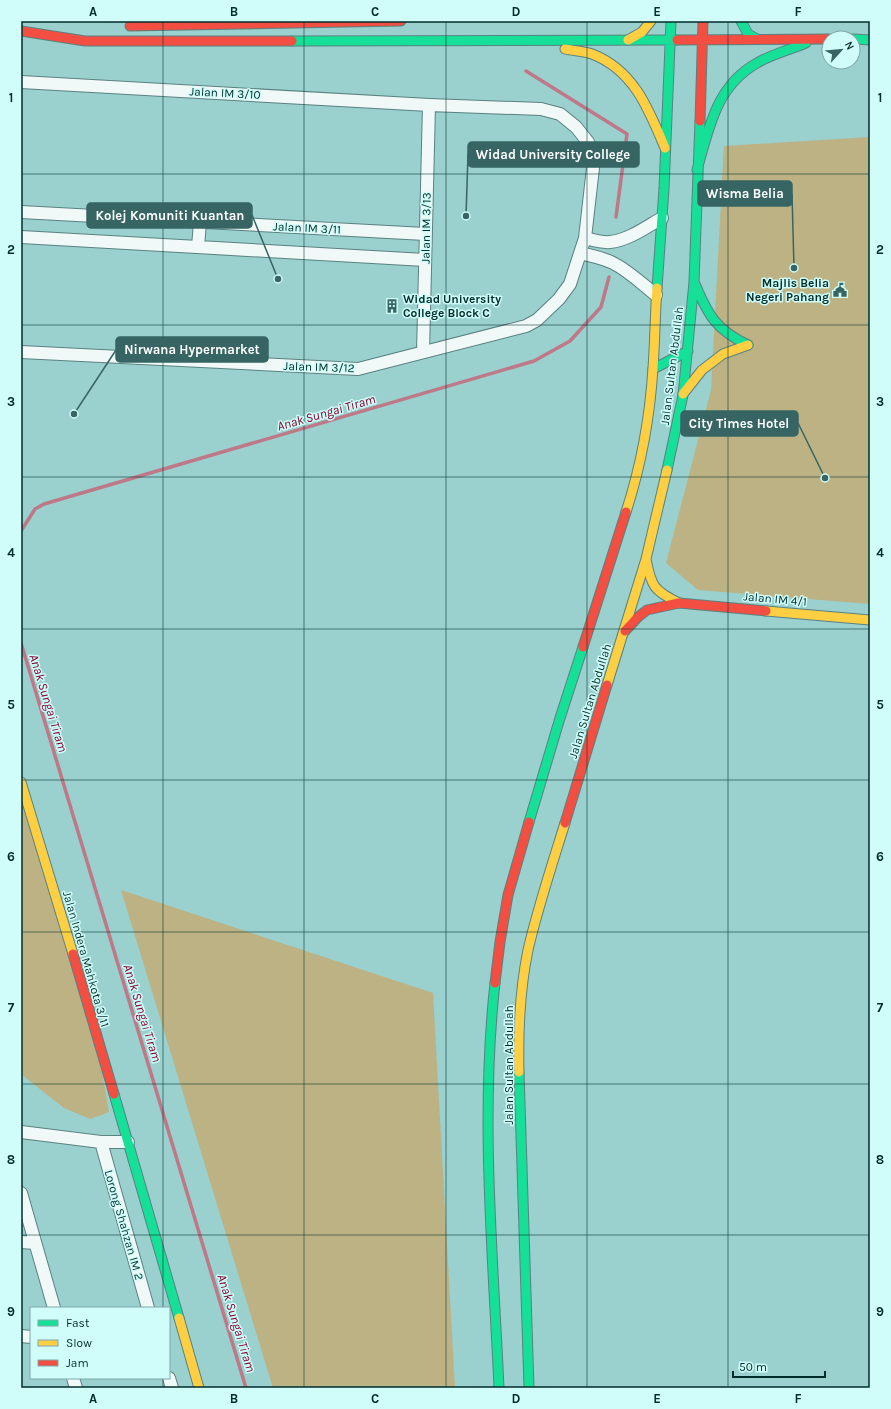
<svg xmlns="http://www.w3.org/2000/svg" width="891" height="1409" font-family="Karla,sans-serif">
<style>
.green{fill:#bcb284}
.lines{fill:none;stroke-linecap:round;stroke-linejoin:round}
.stream{stroke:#be7888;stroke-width:3.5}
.street-casing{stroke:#598281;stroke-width:14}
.fast-casing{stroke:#598281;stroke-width:11}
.slow-casing{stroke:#598281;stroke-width:11}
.jam-casing{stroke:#598281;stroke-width:11}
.street{stroke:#f0f8f8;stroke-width:12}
.fast{stroke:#16e098;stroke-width:9}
.slow{stroke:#ffcf43;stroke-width:9}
.jam{stroke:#f24e42;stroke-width:9}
.grid{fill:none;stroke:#002c2a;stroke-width:1;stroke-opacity:0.55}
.labels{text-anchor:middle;stroke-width:3;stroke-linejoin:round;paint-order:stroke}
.street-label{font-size:12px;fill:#002c2a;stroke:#d0fdfa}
.poi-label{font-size:12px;font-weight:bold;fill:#002c2a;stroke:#d0fdfa;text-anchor:end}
.water-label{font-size:13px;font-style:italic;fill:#80052f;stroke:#d0fdfa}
.leader{fill:none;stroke:#366563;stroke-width:1.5}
.callout-dot{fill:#366563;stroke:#d0fdfa;stroke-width:1.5}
.callout{fill:#366563;stroke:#366563;stroke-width:1.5}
.callout-label{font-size:13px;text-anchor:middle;font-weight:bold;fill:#fff}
.neatline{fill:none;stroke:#002c2a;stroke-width:1.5}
.grid-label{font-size:13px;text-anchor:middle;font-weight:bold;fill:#002c2a}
</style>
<rect width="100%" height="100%" fill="#9ad0cd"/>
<path class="green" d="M870,137V604L698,590L666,563L711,390L724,146Z
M21,785L96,1038L109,1112L90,1119L64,1108L21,1074Z
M121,890L433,993L455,1388H273Z"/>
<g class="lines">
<path class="stream" d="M526,71L627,134L616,217
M21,531L35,509L44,504L534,361L570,341L601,307L609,277
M21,643L246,1388"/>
<defs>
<path id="street" d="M21,82L429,105L541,109L560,114L576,127L588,142L594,159L585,238L570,284L559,299L537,320L526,326L358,369L21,352
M21,212L425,234
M21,237L425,260
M585,238C593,240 602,243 610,242C629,240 646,227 662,218
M198,247L200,222
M580,253C592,256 603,258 613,263C629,271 642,284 656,295
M423,352L429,105
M21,1132L101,1142H128
M101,1142L148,1308
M21,1193L54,1308
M21,1242L35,1243
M21,1336L31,1337
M73,1378L76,1388
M169,1378L172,1388"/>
<path id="fast" d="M741,21L748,34L757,39
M853,39L870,40
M292,41L677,40
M697,170C709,128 716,86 757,63C772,54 790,50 806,43
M695,284C708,315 716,330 748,345
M657,288L664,189L671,21
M653,369L688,351
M667,470L683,395L694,282L700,121
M529,822L560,718L583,647
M495,983C480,1118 493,1253 499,1388
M519,1072L529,1388
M114,1094L179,1318"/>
<path id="slow" d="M628,40L642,32L651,21
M565,49C574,51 584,51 592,54C634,70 649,110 665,148
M683,394L702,370L723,354L748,345
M626,512C641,466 650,416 653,368C655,341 655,315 657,288
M646,559C651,586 654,591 679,603
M766,611L870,620
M607,685L646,559L667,470
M21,782L73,954
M519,1072C518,1031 520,989 528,950C538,907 552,865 565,823
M179,1318L199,1388"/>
<path id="jam" d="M130,26L401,21
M21,31L85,41H292
M677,40L829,39
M700,121L703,21
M625,631L638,617L647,610L679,603L766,611
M583,647L626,512
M565,823L607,685
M73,954L114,1094
M495,983L500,942L508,895L529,822"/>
</defs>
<use href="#street" class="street-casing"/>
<use href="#fast" class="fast-casing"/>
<use href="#slow" class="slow-casing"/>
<use href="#jam" class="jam-casing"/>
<use href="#street" class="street"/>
<use href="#fast" class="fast"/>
<use href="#slow" class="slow"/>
<use href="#jam" class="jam"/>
</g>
<path class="grid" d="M163,21V1308M304,21V1388M446,21V1388M587,21V1388M728,21V1388M21,174H870M21,325H870M21,477H870M21,629H870M21,780H870M21,932H870M21,1084H870M21,1235H870M163,1378V1388"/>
<defs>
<symbol id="civic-bare" viewBox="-9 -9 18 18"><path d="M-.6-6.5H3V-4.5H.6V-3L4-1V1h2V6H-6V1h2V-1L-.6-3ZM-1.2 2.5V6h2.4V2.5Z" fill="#366563" stroke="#d0fdfa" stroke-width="2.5" paint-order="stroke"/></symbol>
<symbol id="building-bare" viewBox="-9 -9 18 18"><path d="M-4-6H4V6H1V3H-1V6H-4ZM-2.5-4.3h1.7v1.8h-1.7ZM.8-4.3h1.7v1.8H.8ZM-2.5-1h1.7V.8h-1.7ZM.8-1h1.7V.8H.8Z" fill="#366563" stroke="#d0fdfa" stroke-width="2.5" paint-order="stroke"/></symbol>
</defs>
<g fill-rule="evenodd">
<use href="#civic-bare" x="830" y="280" width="20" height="20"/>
<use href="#building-bare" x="382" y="296" width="20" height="20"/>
</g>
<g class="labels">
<g class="street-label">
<text transform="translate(225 93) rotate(3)" y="4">Jalan IM 3/10</text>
<text transform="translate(307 228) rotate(3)" y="4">Jalan IM 3/11</text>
<text transform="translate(426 228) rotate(-89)" y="4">Jalan IM 3/13</text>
<text transform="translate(672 366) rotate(-83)" y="4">Jalan Sultan Abdullah</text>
<text transform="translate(319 367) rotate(2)" y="4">Jalan IM 3/12</text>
<text transform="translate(775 599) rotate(5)" y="4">Jalan IM 4/1</text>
<text transform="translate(590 701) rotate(-73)" y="4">Jalan Sultan Abdullah</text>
<text transform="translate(86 959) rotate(74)" y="4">Jalan Indera Mahkota 3/11</text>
<text transform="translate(509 1065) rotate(-90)" y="4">Jalan Sultan Abdullah</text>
<text transform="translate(124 1225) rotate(74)" y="4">Lorong Shahzan IM 2</text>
</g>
<g class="poi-label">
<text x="829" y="287">Majlis Belia<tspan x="829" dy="14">Negeri Pahang</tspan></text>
<text x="403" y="303" text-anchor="start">Widad University<tspan x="403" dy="14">College Block C</tspan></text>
</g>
<g class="water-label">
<text transform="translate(326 412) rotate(-16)" y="5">Anak Sungai Tiram</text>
<text transform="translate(49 703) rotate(73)" y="5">Anak Sungai Tiram</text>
<text transform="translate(143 1013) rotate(73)" y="5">Anak Sungai Tiram</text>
<text transform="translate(237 1323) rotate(73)" y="5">Anak Sungai Tiram</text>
</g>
</g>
<path class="leader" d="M466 216L468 154M794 268L792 194M278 279L252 215M74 414L116 350M825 478L798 423"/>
<g class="callout-dot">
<circle cx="466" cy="216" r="4"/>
<circle cx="794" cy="268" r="4"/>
<circle cx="278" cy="279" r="4"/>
<circle cx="74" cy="414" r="4"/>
<circle cx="825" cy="478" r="4"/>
</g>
<g class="callout">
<rect x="468" y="142" width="171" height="25" rx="4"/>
<rect x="698" y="181" width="94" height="25" rx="4"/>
<rect x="87" y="203" width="165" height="25" rx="4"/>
<rect x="116" y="337" width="152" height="25" rx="4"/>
<rect x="681" y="411" width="117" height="25" rx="4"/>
</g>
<g class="callout-label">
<text x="553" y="159">Widad University College</text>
<text x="745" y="198">Wisma Belia</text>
<text x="170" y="220">Kolej Komuniti Kuantan</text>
<text x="192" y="354">Nirwana Hypermarket</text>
<text x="739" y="428">City Times Hotel</text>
</g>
<rect width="891" height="1409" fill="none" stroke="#d0fdfa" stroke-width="44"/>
<rect x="30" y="1307" width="140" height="72" fill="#d0fdfa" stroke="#7da9a7"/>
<rect x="38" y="1320" width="20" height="6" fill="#16e098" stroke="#7da9a7"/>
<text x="66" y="1327" font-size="12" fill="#002c2a">Fast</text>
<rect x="38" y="1340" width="20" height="6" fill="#ffcf43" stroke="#7da9a7"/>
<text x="66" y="1347" font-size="12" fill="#002c2a">Slow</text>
<rect x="38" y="1360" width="20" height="6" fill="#f24e42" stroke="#7da9a7"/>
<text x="66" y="1367" font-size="12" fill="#002c2a">Jam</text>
<g transform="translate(841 50) rotate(63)"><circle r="19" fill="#d0fdfa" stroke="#7da9a7"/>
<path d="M0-3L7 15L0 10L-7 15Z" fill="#366563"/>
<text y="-6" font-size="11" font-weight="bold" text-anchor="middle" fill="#002c2a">N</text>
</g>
<path d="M733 1371v6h92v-6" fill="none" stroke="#002c2a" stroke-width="2"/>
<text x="739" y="1371" font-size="12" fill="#002c2a" stroke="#d0fdfa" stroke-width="3" paint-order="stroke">50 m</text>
<rect x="22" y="22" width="847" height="1365" class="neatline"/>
<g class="grid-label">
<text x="93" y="16">A</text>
<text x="234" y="16">B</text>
<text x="375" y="16">C</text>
<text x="516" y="16">D</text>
<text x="657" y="16">E</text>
<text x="798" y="16">F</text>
<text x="11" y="102">1</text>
<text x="880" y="102">1</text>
<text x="11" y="254">2</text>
<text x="880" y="254">2</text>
<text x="11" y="406">3</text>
<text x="880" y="406">3</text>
<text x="11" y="557">4</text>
<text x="880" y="557">4</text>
<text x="11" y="709">5</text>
<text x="880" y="709">5</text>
<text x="11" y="861">6</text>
<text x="880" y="861">6</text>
<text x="11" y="1012">7</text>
<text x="880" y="1012">7</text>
<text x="11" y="1164">8</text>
<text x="880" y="1164">8</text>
<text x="11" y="1316">9</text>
<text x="880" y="1316">9</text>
<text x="93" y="1403">A</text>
<text x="234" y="1403">B</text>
<text x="375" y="1403">C</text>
<text x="516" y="1403">D</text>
<text x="657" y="1403">E</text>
<text x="798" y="1403">F</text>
</g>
</svg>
